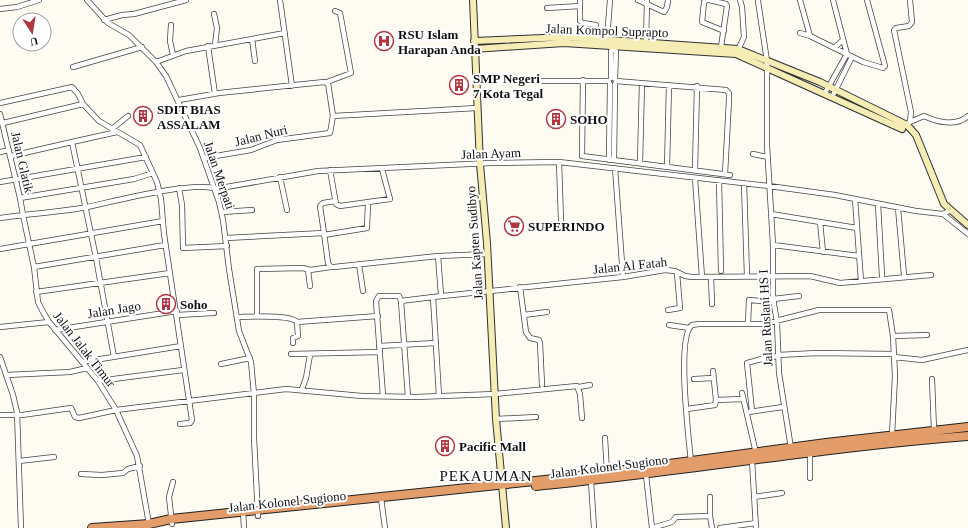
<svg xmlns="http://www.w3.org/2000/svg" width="968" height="528" font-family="Georgia,serif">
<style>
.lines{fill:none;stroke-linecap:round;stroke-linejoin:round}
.street-casing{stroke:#424242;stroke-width:6}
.secondary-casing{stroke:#313131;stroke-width:8}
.highway-casing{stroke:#202020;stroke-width:10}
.street{stroke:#fff;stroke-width:4.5}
.secondary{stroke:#f6ecb5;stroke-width:6}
.highway{stroke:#e39d6b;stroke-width:8}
.labels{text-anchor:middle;stroke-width:4;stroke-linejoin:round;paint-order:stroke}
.street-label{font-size:13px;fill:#0f0f0f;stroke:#fff}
.poi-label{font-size:13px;font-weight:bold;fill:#0f0f0f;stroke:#fff;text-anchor:start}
.quarter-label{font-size:15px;letter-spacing:1px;fill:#0f0f0f;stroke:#fff}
</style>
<rect width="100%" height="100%" fill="#fdfbf2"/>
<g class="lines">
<defs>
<path id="street" d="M87,0L108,23L129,35L156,62L166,76L200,148L219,202L223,220L229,269L239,331L251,362L254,394V438L258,516
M280,0L292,86
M580,0V21L583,23L596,25V39
M638,0L664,12L667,7L668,0
M707,0L704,2L702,22L724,31
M709,0L726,4L727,6L721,47
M800,0L810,36L863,62L883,68L885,66L867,0
M758,1L767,61V145L773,245V299L777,322L779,373L791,448
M547,8L580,6
M0,9L17,7L39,0
M214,14L217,28L215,45
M104,20L122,15L134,14L186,0
M171,25L170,41L173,55
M800,33L810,36
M252,39L255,61
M607,39L610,0
M613,43V49L616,51L615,79
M646,44L647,0
M208,46L215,94
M834,48L843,40
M737,52L744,37L742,7L740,0
M156,62L186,51L285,33
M73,67L142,47
M611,78V51L613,49
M583,80L582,156L730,175
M533,81H609
M616,81L726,90L729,93V100L725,174
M327,82L351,73L340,13L335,11
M825,93L847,54L833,0
M832,97L852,57
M179,100L219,93L324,82L328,83L333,116L330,133L277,140L251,150L204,158
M0,103L72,87L78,94L83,104L99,121L140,145L157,182L161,199L164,234L192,420L190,423L180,424
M0,114L20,198L23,215L0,218
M333,116L477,108
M910,122L924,116C937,122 956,127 968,116
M3,123L83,104
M905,126L910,122L911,112L894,30L896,28L909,26L912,22L910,0
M112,129L128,116
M72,142L117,132
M0,152L9,150
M753,154L768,157
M11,156L72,142L96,258L114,357
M609,160L610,84
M614,160L615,84
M559,162L561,220
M640,163L642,83
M667,167L669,85
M615,168L623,277
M330,170L336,204L340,206L390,199L382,169
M695,170L697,86
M280,177L287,210
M695,178L702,277
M719,180L721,271
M0,182L146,157
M744,183L747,276
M179,188L182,205L183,248L227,246
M20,198L134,179L153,173
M855,199L861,281
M878,204L882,276
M898,208L904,275
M222,212L252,210
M771,214L857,228
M943,214L968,234
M820,222L823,252
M324,233L320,206L323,203L335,201
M324,235L367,228L368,203
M226,238L324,233L328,263L331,267H334L438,256L488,254
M773,245L859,256
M0,249L163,221
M438,256L441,295
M359,264L363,291
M34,267L165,245
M308,270L310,286
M711,277L712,304
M520,287L526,332L530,338L539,340L540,343L542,385
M36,292L170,273
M433,297L623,277L665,270L675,271L685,276L692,277L810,276L840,283L931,275
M773,299L799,296
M401,301L408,397
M668,310L680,308L677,273
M177,315L214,313
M524,315L547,312
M257,316V269L303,268L310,270L331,267
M237,317C248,317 290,314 297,322L378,316
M748,324L749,300L774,302
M669,325L689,328
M0,327L49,322
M55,330L177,311
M893,336L927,335
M293,343V338L298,336L297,322
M379,346L436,343
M291,354L380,352
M778,355L817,353L894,354
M0,357L13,395L17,412L21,528
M894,357L922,360L968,350
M82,362L181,346
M221,364L250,358
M713,371L716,400L743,399
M6,375L70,372L87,368
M694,379L713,378
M932,379L934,430
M98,381L183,370
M579,387L590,385
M302,389L306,378L310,355
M742,393L756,453
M383,396L376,301L379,296H399L401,301L433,297L439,396
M687,409L715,405L716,400
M752,411L747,363C760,360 764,357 778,356
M749,412L783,407
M0,415H22L71,408L75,417L79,418L116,410L137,456L149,524
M582,418L580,394L577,386L495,394L416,397L362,396L286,389L116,410L98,381L49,322L42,310L38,302L34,267L23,215C44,213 66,211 87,207C111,202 197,180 215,189L318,171L491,163L559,162L769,186L835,195L916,211L943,214L949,211
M496,419L536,417
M605,438L607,472
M810,454V478
M752,460L756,528
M19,461L54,457
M691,462C689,440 676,337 692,325L699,324H764L819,310H889L893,336L895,376L892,435
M81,474L102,475L123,473L128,469L140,466
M646,475L652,528
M591,481L594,528
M710,497V516
M754,497L782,493
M381,498L385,528
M243,512L244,528
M172,524L169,497L173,482
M652,528L672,522L676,517L710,516L712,528
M720,528L756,523"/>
<path id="secondary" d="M473,0L480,164L487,243L496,419L506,528
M474,41L567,37L738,49L820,82L907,125L916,135L944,204L968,225
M474,49L564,43L736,54L902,129"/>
<path id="highway" d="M536,486C680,472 823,447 968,436
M92,528L149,524L171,519L564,478L826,443L968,427"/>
</defs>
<use href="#street" class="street-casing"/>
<use href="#secondary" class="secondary-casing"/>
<use href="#highway" class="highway-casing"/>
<use href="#street" class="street"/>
<use href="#secondary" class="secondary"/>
<use href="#highway" class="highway"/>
</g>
<defs>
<symbol id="hospital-ring" viewBox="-11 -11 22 22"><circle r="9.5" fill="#fff" stroke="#af3741" stroke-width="1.5"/><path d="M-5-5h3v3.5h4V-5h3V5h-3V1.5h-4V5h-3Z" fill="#af3741"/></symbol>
<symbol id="building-ring" viewBox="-11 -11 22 22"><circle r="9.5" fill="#fff" stroke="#af3741" stroke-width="1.5"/><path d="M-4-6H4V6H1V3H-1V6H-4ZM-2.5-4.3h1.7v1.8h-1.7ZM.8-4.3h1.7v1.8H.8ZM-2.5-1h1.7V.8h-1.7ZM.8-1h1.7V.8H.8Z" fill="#af3741"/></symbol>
<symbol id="supermarket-ring" viewBox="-11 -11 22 22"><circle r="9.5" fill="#fff" stroke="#af3741" stroke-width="1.5"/><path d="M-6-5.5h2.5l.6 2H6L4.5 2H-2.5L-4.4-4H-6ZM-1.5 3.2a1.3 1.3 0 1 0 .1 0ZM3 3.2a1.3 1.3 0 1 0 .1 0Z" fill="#af3741"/></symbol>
</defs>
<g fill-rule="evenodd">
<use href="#hospital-ring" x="373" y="30" width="22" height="22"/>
<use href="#building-ring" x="448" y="74" width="22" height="22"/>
<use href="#building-ring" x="132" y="105" width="22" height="22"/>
<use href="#building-ring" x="545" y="108" width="22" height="22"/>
<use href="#supermarket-ring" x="503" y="215" width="22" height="22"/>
<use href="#building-ring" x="155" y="293" width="22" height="22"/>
<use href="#building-ring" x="434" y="435" width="22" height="22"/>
</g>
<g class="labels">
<g class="street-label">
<text transform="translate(607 30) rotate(2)" y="5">Jalan Kompol Suprapto</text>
<text transform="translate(261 135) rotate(-14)" y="5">Jalan Nuri</text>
<text transform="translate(491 153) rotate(-2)" y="5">Jalan Ayam</text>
<text transform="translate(23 162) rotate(77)" y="5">Jalan Glatik</text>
<text transform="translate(220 175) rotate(71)" y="5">Jalan Merpati</text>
<text transform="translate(474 243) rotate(-94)" y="5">Jalan Kapten Sudibyo</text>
<text transform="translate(630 265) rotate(-6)" y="5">Jalan Al Fatah</text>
<text transform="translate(114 309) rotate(-9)" y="5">Jalan Jago</text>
<text transform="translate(765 318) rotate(-93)" y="5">Jalan Ruslani HS I</text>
<text transform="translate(85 349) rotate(52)" y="5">Jalan Jalak Timur</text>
<text transform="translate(609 466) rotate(-7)" y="5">Jalan Kolonel Sugiono</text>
<text transform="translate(287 501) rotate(-6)" y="5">Jalan Kolonel Sugiono</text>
</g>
<g class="poi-label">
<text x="398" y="39">RSU Islam<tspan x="398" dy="15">Harapan Anda</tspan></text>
<text x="473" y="83">SMP Negeri<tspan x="473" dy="15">7 Kota Tegal</tspan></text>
<text x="157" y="114">SDIT BIAS<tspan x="157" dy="15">ASSALAM</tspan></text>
<text x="570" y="124">SOHO</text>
<text x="528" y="231">SUPERINDO</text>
<text x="180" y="309">Soho</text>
<text x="459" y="451">Pacific Mall</text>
</g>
<g class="quarter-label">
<text x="486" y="481">PEKAUMAN</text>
</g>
</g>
<g transform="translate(32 32) rotate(168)"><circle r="19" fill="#ffffff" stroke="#9f9f9f"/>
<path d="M0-3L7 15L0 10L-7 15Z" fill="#af3741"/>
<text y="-6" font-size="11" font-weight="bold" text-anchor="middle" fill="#0f0f0f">U</text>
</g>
</svg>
